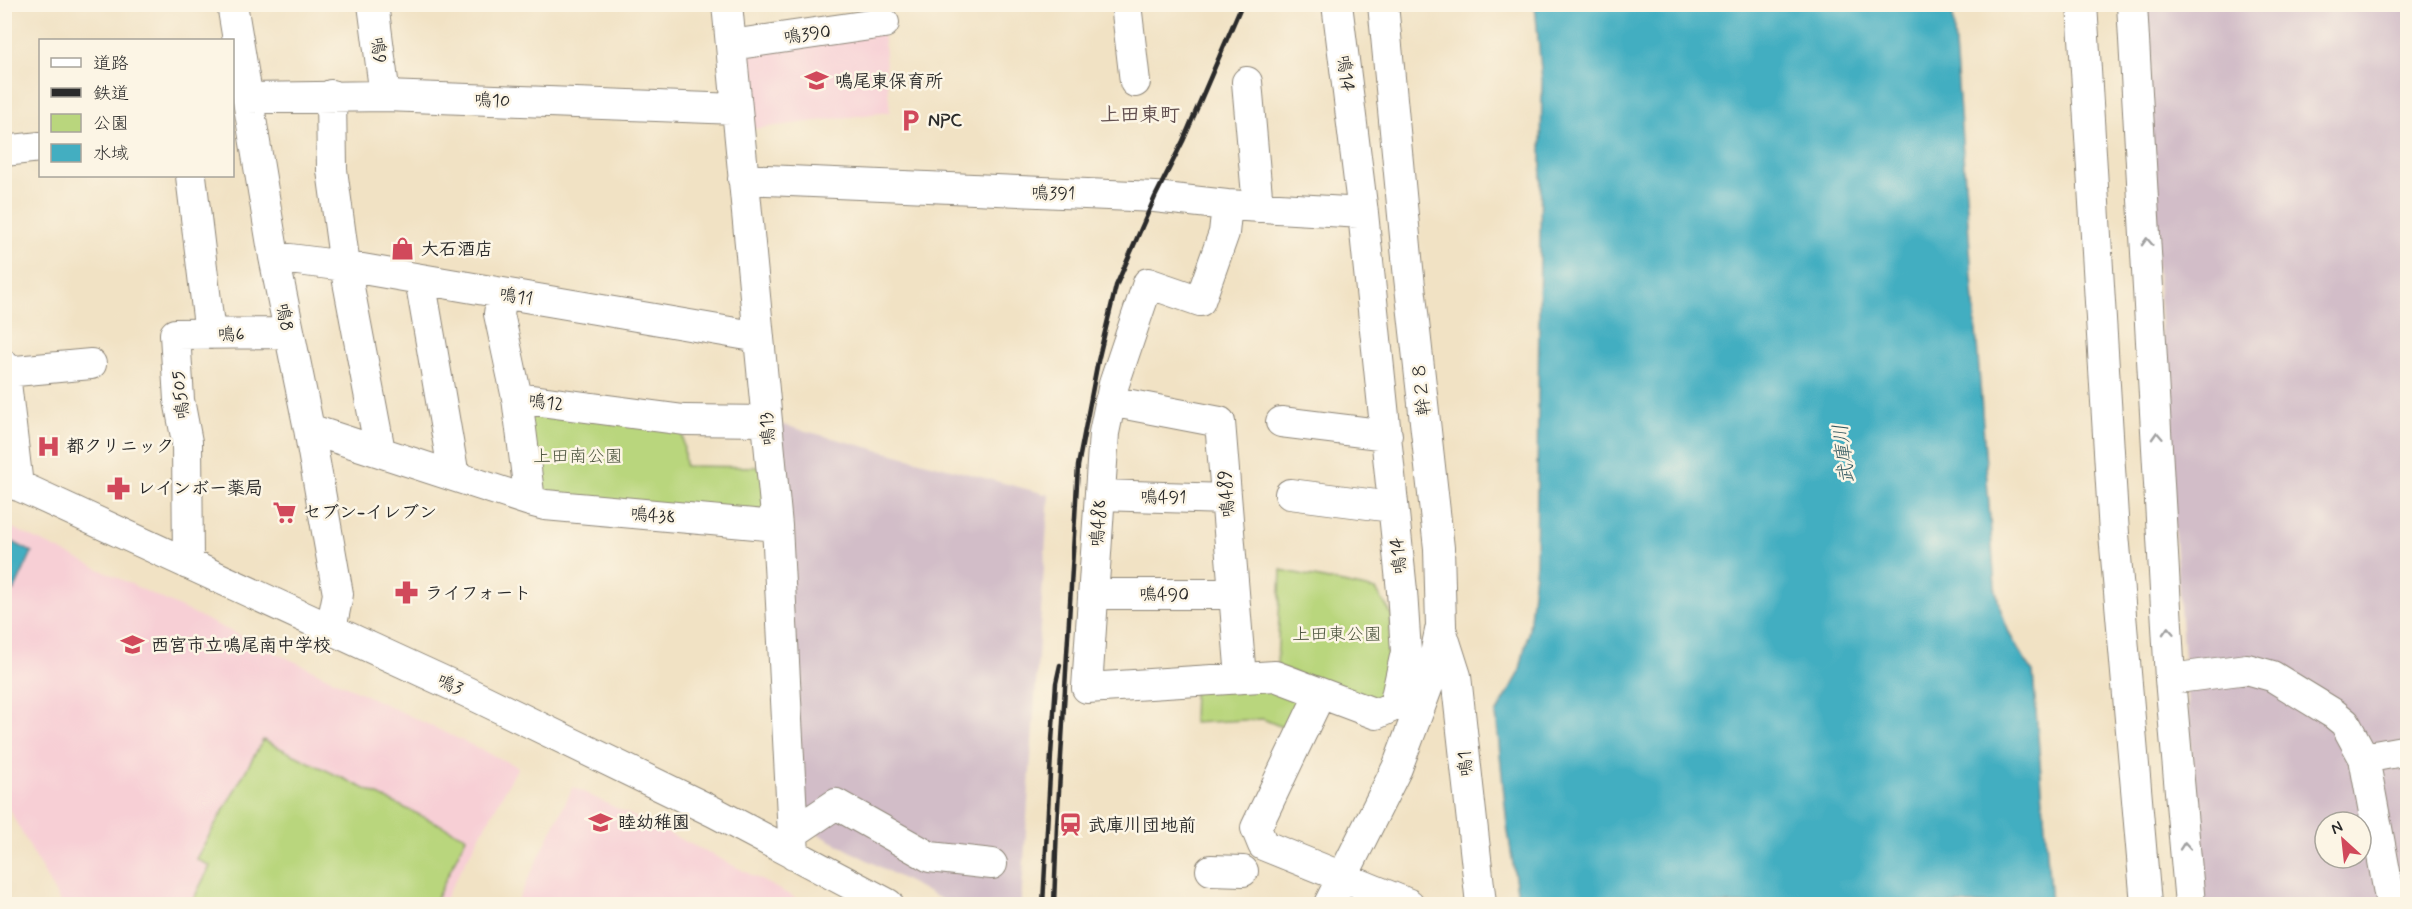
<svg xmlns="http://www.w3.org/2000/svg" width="2412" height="909" font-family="Mynerve,'Klee One',sans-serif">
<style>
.built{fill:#f7cfd5}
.industrial{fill:#d2bdc8;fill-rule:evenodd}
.green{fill:#b9d67d;stroke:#728054;stroke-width:1.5}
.water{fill:#43aec1;stroke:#376c76;stroke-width:1.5}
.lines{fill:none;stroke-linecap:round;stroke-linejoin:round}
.minor-casing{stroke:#8e8678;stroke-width:32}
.minor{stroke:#fff;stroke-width:30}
.rail{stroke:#2b2b2b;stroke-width:4.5}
.oneway{stroke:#a0a0a0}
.labels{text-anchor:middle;stroke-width:5;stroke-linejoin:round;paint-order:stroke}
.street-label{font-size:18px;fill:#2b2b2b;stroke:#fcf5e5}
.poi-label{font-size:18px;font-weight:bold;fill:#2b2b2b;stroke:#fcf5e5;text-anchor:start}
.park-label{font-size:18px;fill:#4e5640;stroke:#fcf5e5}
.neighbourhood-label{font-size:20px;font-weight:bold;fill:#635050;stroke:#fcf5e5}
.water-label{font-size:20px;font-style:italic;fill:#335960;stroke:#fcf5e5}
</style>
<rect width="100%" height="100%" fill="#fcf5e5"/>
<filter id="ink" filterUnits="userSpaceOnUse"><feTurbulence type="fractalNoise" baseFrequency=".0167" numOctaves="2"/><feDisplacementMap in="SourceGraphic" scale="12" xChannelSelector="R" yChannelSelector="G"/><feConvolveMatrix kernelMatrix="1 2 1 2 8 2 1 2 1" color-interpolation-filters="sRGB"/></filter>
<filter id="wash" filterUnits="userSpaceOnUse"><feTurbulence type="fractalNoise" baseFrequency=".008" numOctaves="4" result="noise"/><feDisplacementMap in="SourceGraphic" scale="24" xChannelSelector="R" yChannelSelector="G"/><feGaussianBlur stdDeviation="1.35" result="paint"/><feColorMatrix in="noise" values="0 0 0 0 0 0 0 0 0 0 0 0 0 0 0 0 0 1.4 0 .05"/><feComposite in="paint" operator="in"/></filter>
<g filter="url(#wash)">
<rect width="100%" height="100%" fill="#f1e2c4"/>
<path class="built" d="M883,31L890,112L752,129L743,50Z
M4,524L518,767L442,904H61L5,802Z
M573,787L715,856L807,904H516Z"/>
<path class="industrial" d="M2140,5H2407V904H2203L2175,542ZM2325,822H2361V858H2325Z
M779,424L1049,495L1021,904H950L803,826Z"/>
<path class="green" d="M523,402L682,426L685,466L764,467L770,519L534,497Z
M1281,570L1376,590L1392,615L1384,694L1369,701L1277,666Z
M1275,682L1310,697L1294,732L1263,719L1193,723L1194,689Z
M263,740L466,837L434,904H191L210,866L196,859Z"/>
<path class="water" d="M1535,5H1952L1995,587C2003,624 2011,641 2033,672L2051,904H1519L1507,825L1496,714L1519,674L1529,629L1536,563L1542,81Z
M5,538L32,552L14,591L5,587Z"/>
</g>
<g filter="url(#ink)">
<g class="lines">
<defs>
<path id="minor" d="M232,4L274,257L309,429L338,594L331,629
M373,4L385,96
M727,4L777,526L794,855
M1126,4L1135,82
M2082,4L2114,534L2146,904
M2132,4L2170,679L2190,904
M731,45L884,23
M1247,82L1258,207
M331,95L332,170L345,266L380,451
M248,98L385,96L737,109
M4,151L40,147
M191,176L210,334
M743,179L1155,197L1227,205L1363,213
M1227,205L1224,233L1200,301L1148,283L1114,384L1104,433L1087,688L1275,676L1376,714L1394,706L1406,652L1402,591L1363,213L1337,4
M274,257L345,266L759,337
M420,279L454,476
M502,293L499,314L517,398
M4,365L18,486
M5,372L91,364
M1110,401L1220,422L1241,678
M1281,422L1387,435
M309,429L530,501L517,398L684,420L767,421
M4,479L467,692L714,812L888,904
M1290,494L1392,507
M1100,495L1226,499
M530,501L545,505L777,526
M188,564L187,442L179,400L175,334L288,333
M1093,594H1234
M1441,629L1456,676L1481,904
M2170,679L2247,669L2272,676L2334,714L2345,723L2364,758L2391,904
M1320,694L1256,828L1263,845L1409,904
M2364,758L2408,750
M793,833L836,804L930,857L992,864
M1211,870L1243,871
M1329,904L1397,768L1429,683L1441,626L1439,548L1408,268L1383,4"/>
</defs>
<use href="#minor" class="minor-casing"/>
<use href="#minor" class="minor"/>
<path class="rail" d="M1043,904L1051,755L1056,683L1060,665
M1054,904L1057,825L1078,466L1098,361L1116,286L1155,197L1183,141L1242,4"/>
</g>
<defs><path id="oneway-chevron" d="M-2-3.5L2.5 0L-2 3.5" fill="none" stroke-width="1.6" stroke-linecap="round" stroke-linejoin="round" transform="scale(1.5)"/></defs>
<g class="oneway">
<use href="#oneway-chevron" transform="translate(2147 242) rotate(-93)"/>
<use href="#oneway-chevron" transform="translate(2157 436) rotate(-93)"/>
<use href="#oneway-chevron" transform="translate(2168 631) rotate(-93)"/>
<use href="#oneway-chevron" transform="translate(2185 846) rotate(-95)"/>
</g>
</g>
<defs>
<symbol id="school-bare" viewBox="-9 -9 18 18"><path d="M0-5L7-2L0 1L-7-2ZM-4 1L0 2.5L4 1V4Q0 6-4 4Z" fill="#d1495b" stroke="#fcf5e5" stroke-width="2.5" paint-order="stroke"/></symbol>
<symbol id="parking-bare" viewBox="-9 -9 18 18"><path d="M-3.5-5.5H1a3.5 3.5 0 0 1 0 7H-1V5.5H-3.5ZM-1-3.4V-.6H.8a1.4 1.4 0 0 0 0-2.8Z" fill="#d1495b" stroke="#fcf5e5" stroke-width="2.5" paint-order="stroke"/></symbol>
<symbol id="shop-bare" viewBox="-9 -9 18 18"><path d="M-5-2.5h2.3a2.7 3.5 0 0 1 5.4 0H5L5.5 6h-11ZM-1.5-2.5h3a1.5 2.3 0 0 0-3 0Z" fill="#d1495b" stroke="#fcf5e5" stroke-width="2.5" paint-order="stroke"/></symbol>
<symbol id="hospital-bare" viewBox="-9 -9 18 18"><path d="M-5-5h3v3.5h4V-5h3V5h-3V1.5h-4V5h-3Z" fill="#d1495b" stroke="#fcf5e5" stroke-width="2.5" paint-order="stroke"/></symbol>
<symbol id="pharmacy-bare" viewBox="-9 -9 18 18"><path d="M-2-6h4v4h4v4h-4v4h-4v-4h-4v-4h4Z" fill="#d1495b" stroke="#fcf5e5" stroke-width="2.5" paint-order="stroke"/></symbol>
<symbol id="supermarket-bare" viewBox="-9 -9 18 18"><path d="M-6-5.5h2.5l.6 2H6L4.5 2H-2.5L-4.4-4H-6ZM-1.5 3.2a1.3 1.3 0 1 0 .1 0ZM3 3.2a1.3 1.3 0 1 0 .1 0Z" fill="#d1495b" stroke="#fcf5e5" stroke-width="2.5" paint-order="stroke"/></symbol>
<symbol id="station-bare" viewBox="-9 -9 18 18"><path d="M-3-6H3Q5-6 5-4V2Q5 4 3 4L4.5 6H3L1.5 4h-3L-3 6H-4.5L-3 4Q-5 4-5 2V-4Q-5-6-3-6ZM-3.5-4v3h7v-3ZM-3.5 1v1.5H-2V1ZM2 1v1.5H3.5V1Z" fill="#d1495b" stroke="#fcf5e5" stroke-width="2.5" paint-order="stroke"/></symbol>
</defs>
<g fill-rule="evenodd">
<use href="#school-bare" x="800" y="64" width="33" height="33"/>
<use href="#parking-bare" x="894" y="104" width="33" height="33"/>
<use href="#shop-bare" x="386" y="232" width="33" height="33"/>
<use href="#hospital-bare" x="32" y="430" width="33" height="33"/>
<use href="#pharmacy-bare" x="102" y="472" width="33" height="33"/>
<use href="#supermarket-bare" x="268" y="496" width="33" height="33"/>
<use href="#pharmacy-bare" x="390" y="576" width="33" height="33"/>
<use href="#school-bare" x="116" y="628" width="33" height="33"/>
<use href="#school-bare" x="584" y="806" width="33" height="33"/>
<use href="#station-bare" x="1054" y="808" width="33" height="33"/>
</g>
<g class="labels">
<g class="street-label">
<text transform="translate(807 34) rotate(-8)" y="6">鳴390</text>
<text transform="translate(379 50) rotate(83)" y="6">鳴9</text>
<text transform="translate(1346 73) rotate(83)" y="6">鳴14</text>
<text transform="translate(492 100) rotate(2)" y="6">鳴10</text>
<text transform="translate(1053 193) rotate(2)" y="6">鳴391</text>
<text transform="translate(516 296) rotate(10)" y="6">鳴11</text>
<text transform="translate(285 317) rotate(79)" y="6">鳴8</text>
<text transform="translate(231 334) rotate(-1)" y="6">鳴6</text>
<text transform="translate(1421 389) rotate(-96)" y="6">幹２８</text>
<text transform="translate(180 395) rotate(-97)" y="6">鳴505</text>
<text transform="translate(546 402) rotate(7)" y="6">鳴12</text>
<text transform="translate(767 429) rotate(-96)" y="6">鳴13</text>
<text transform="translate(1226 494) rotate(-95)" y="6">鳴489</text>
<text transform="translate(1163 497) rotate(2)" y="6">鳴491</text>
<text transform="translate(653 515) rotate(5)" y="6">鳴438</text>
<text transform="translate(1098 523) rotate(-86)" y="6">鳴488</text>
<text transform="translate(1398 556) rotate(-96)" y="6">鳴14</text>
<text x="1164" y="600">鳴490</text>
<text transform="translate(450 684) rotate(25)" y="6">鳴3</text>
<text transform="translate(1465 764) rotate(-96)" y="6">鳴1</text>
</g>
<g class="poi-label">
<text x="835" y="87">鳴尾東保育所</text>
<text x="928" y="126">NPC</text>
<text x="421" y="255">大石酒店</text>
<text x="66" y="452">都クリニック</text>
<text x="137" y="494">レインボー薬局</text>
<text x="303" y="518">セブン-イレブン</text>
<text x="425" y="599">ライフォート</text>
<text x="151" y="651">西宮市立鳴尾南中学校</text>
<text x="618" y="828">睦幼稚園</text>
<text x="1088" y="831">武庫川団地前</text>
</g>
<g class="park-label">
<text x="578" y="462">上田南公園</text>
<text x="1337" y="640">上田東公園</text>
</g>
<g class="neighbourhood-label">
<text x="1140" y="121">上田東町</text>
</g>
<g class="water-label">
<text transform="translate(1843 454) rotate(-97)" y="7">武庫川</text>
</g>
</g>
<rect width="2412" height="909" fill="none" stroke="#fcf5e5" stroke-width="24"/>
<rect x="39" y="39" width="195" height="138" fill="#fcf5e5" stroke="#a8a49b" stroke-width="1.5"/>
<rect x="51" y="58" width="30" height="9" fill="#ffffff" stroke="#a8a49b" stroke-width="1.5"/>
<text x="93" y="69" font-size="18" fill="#2b2b2b">道路</text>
<rect x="51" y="88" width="30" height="9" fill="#2b2b2b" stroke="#a8a49b" stroke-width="1.5"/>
<text x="93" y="99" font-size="18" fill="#2b2b2b">鉄道</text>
<rect x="51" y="114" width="30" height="18" fill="#b9d67d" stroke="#a8a49b" stroke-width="1.5"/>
<text x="93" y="129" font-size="18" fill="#2b2b2b">公園</text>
<rect x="51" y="144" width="30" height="18" fill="#43aec1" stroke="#a8a49b" stroke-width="1.5"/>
<text x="93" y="159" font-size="18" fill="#2b2b2b">水域</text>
<g transform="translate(2343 840) rotate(333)"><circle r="28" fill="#fcf5e5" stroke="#a8a49b" stroke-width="1.5"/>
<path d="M0-4.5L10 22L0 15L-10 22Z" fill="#d1495b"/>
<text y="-9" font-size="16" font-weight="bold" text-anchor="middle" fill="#2b2b2b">N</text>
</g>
</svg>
